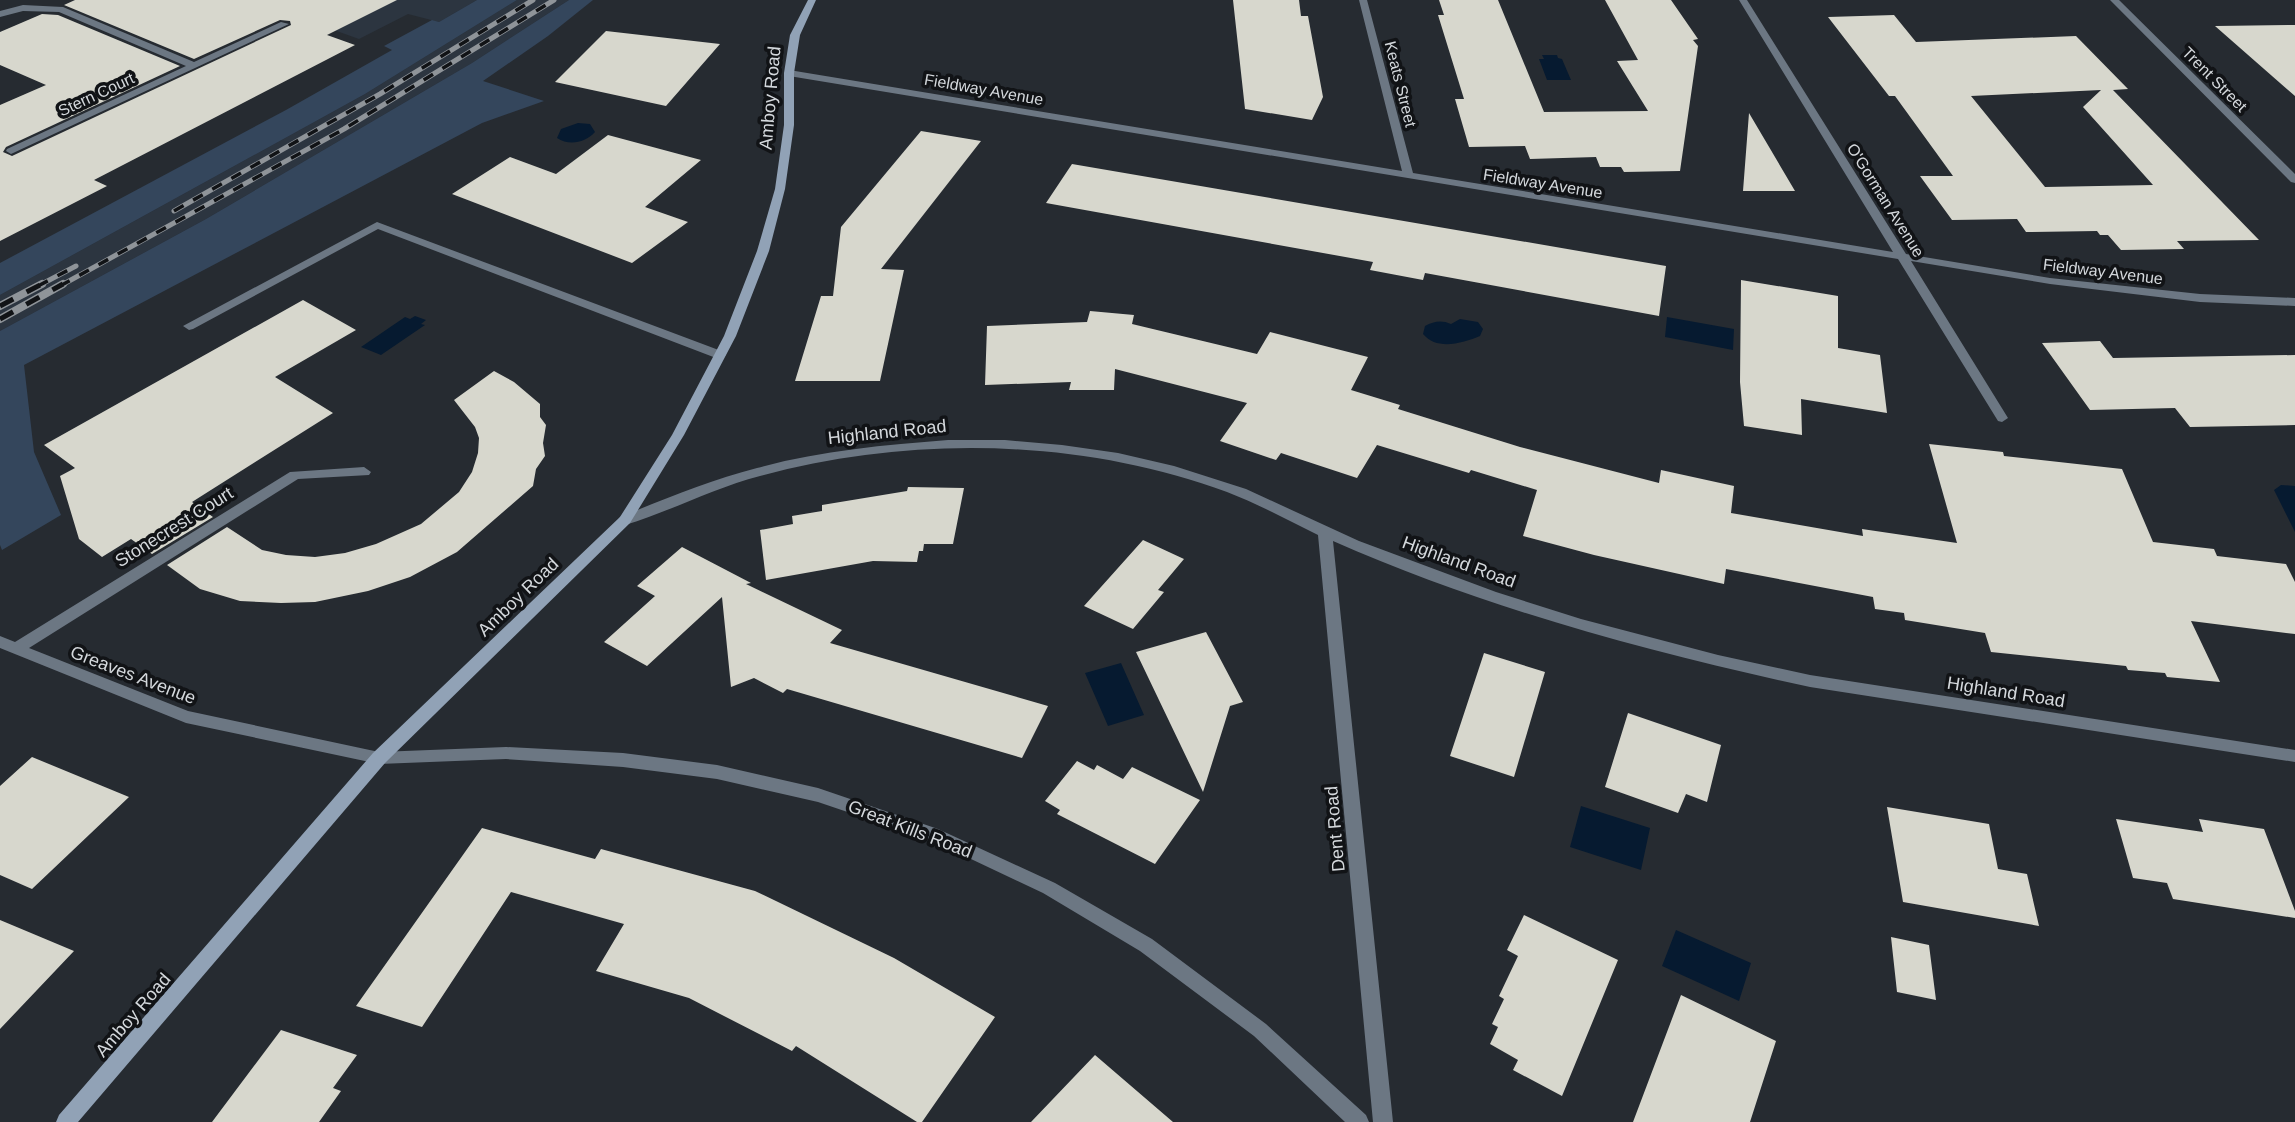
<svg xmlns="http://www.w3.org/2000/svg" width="2295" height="1122" font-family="Arial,sans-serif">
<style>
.built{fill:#2c3540}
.green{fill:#34465c}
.water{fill:#061a30}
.building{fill:#d7d7cd;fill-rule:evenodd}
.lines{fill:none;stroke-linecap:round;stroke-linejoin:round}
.lane{fill:#6c7783;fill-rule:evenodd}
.street{fill:#6c7783;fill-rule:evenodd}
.secondary{fill:#91a2b6;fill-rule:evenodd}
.rail-far1-casing{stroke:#8f9499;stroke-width:5}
.rail-casing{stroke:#8f9499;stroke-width:8}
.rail-far1{stroke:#111316;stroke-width:3.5;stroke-dasharray:11;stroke-linecap:butt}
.rail{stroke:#111316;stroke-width:5;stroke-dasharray:15;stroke-linecap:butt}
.labels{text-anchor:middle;stroke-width:7;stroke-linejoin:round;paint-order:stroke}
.far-street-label{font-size:16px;fill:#d4d8dc;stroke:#111316}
.street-label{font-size:18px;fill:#d4d8dc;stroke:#111316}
</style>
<rect width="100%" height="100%" fill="#262b31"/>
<path class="built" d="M250,0H477L439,22L408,14L359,39Z
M517,0H569L472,63L206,219L0,331V295L365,94Z"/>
<path class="green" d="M477,0H517L365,94L0,295V263L286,110L392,50L384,46L432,20L439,22Z
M569,0H593L548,36L483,81L544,101L482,123L24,365L34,452L61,515L2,550L0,545V331L206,219L472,63Z"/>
<path class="water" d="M1542,55H1557L1558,58L1562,59L1571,80H1547L1539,59H1544Z
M578,123L590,124L595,132C585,143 569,146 557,138L561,129Z
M415,316L426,320L421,324L425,325L381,355L361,347L405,317L410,319Z
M1667,317L1734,329L1733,350L1665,337Z
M1460,319L1478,322L1483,329L1480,336C1463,343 1437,351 1423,334L1425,326C1434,321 1442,320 1451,324Z
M2281,485L2295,486V532L2274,490Z
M1121,663L1144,715L1108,726L1085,673Z
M1581,806L1650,828L1641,870L1570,847Z
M1676,930L1751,963L1739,1001L1662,966Z"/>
<path class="building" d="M75,0H397L327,35L355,45L94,180L107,186L0,241V105L46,85L0,65V32L42,14L58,15L180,66L6,147L3,152L12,156L291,25L290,21L280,20L194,59L64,5Z
M1233,0H1299L1301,16H1308L1323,97L1312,120L1245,109Z
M1439,0H1498L1544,112L1648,111L1617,61L1638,60L1605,0H1671L1698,39L1693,40L1698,46L1680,171L1624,172L1621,167H1600L1596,157L1530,159L1525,146L1469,147L1455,99H1464L1438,15H1444Z
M1894,15L1916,42L2076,36L2128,89L2113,90L2259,240L2177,241L2184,249L2121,250L2108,235H2100L2097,231L2026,232L2017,219L1952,220L1920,176H1953L1895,96H1889L1828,17ZM2101,90L2083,107L2153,185L2045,187L1971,96Z
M2295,25V96L2215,26Z
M606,31L720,44L666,106L555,82Z
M1749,113L1795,191H1743Z
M921,131L981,141L881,269L904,270L880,381H795L821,296H833L841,227Z
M608,135L701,160L645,207L688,222L632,263L452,194L510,157L556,174Z
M1072,164L1666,266L1659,316L1425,273L1423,280L1370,270L1373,262L1046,203Z
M1741,280L1838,296V348L1880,355L1887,413L1801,399L1802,435L1744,426L1740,382Z
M303,300L356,330L275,377L333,413L192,502L213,517L152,554L131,539L102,557L79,539L60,476L75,468L44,445Z
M1090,311L1134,315L1132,324L1257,354L1270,332L1368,357L1351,390L1400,405L1398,409L1520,447L1659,483L1661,470L1734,486L1731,513L1863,536L1862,529L1957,543L1929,444L2003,452L2004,456L2122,469L2153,542L2214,549L2217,556L2286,564L2295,582V634L2191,621L2220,682L2167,677L2165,673L2128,670L2126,666L1991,652L1985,633L1905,620L1904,613L1875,609L1873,597L1726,569L1724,584L1594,555L1523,536L1537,490L1471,470L1469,473L1377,445L1357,478L1281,453L1276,460L1220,441L1247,403L1115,369L1114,390H1069L1071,382L985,385L987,326L1087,322Z
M2100,341L2113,358L2295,355V425L2190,427L2175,408L2090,410L2042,343Z
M494,371L514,382L540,404V417L546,425L543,443L545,456L536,469L533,486L457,552L410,577L368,591L315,602L281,603L240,601L200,589L167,565L227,527L262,550L286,555L315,557L345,553L376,544L421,524L459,492L472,472L478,453L479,438L475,427L454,400Z
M908,487L964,488L953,544H924L923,551H919L917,562L873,561L766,580L760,530L793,524L792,516L822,511V505L907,491Z
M1143,540L1184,559L1158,590L1164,592L1133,629L1084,606Z
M682,547L751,583L746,584L842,630L830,643L1048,706L1022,758L787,689L783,693L754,678L731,687L722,597L647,666L604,642L655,596L637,586Z
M1206,632L1243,702L1230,706L1203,792L1136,652Z
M1484,653L1545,672L1514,777L1450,756Z
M1628,713L1721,745L1707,802L1686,794L1678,813L1605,787Z
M32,757L129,797L32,889L0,875V786Z
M1077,761L1094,770L1097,765L1123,779L1132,767L1200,800L1155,864L1057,814L1060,810L1045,801Z
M1887,807L1989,824L1998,869L2027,874L2039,926L1903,902Z
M2116,819L2203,832L2199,819L2264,829L2295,911V918L2173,899L2167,883L2133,878Z
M482,828L595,859L601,849L755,891L894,958L995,1017L922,1122H917L796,1046L792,1051L689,998L596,971L624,924L511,892L422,1027L356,1006Z
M1524,915L1618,960L1562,1096L1513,1070L1518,1060L1490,1044L1498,1027L1492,1024L1504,999L1499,996L1518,956L1507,950Z
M0,920L74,951L0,1029Z
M1891,937L1929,945L1936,1000L1897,992Z
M1681,995L1776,1041L1750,1122H1633Z
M281,1030L357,1055L333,1088L341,1091L319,1122H212Z
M1095,1055L1173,1122H1031Z"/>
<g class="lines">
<path class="lane" d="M377,222L724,352L726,355L720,359L716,358L378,229L193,329L189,330L183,326Z"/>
<path class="street" d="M1359,0H1367L1413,173L1893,252L1739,0H1747L1906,254L2050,278L2200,294L2295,298V306L2200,302L2050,284L1911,261L2008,418L2002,422L1998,421L1898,259L789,76L784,73L789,70L1402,171Z
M2110,0H2119L2295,174V183L2291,182Z
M23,5L63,7L194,62L281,22L289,24L11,154L6,151L7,149L186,66L59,12L23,11L0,17V11Z
M948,440H1005L1062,445L1118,453L1174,466L1246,489L1359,541L1496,592L1581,619L1718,655L1810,675L2295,750V762L1810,687C1648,652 1485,608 1333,541L1393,1122H1373L1318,535C1288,520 1258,504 1227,492C1080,438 911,435 760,476C714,488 671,511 625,525L618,520L620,517C665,499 710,480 757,468C819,451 883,445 948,440Z
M364,467L371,472L369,475L298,479L29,648L188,711L379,752L506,747L623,753L717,765L818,788L938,829L1055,883L1152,939L1266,1024L1366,1115L1369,1122H1345L1254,1036L1140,951L1043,893L933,841L818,802L717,779L623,767L506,759L379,764L186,723L0,648V636L15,642L290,472Z"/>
<path class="secondary" d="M808,0H816L800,35L794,73V125L785,189L769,251L736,336L684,435L630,523L385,763L78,1122H56L59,1115L373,753L620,517L672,435L724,336L757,251L775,189L784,125V73L790,35Z"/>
<defs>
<path id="rail-far1" d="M174,211L380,94L533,0
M38,286L76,266
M60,286L344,129L554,0"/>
<path id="rail" d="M0,306L42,284
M0,319L63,284"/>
</defs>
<use href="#rail-far1" class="rail-far1-casing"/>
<use href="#rail" class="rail-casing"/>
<use href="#rail-far1" class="rail-far1"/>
<use href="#rail" class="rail"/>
</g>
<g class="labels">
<g class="far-street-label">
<text transform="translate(2215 79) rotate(45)" y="6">Trent Street</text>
<text transform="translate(1401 84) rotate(76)" y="6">Keats Street</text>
<text transform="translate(984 89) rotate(10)" y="6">Fieldway Avenue</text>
<text transform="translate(96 94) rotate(-25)" y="6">Stern Court</text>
<text transform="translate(1543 183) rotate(9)" y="6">Fieldway Avenue</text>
<text transform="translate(1886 200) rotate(58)" y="6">O'Gorman Avenue</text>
<text transform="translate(2103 271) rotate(7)" y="6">Fieldway Avenue</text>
</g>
<g class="street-label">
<text transform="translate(770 98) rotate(-85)" y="6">Amboy Road</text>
<text transform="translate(887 432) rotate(-6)" y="6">Highland Road</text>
<text transform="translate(174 527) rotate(-32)" y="6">Stonecrest Court</text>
<text transform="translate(1459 562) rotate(20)" y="6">Highland Road</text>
<text transform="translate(518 597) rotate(-44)" y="6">Amboy Road</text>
<text transform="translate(133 675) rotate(21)" y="6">Greaves Avenue</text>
<text transform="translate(2006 692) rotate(9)" y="6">Highland Road</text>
<text transform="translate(910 829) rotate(21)" y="6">Great Kills Road</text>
<text transform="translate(1335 829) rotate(-95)" y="6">Dent Road</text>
<text transform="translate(133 1015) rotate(-49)" y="6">Amboy Road</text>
</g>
</g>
</svg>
